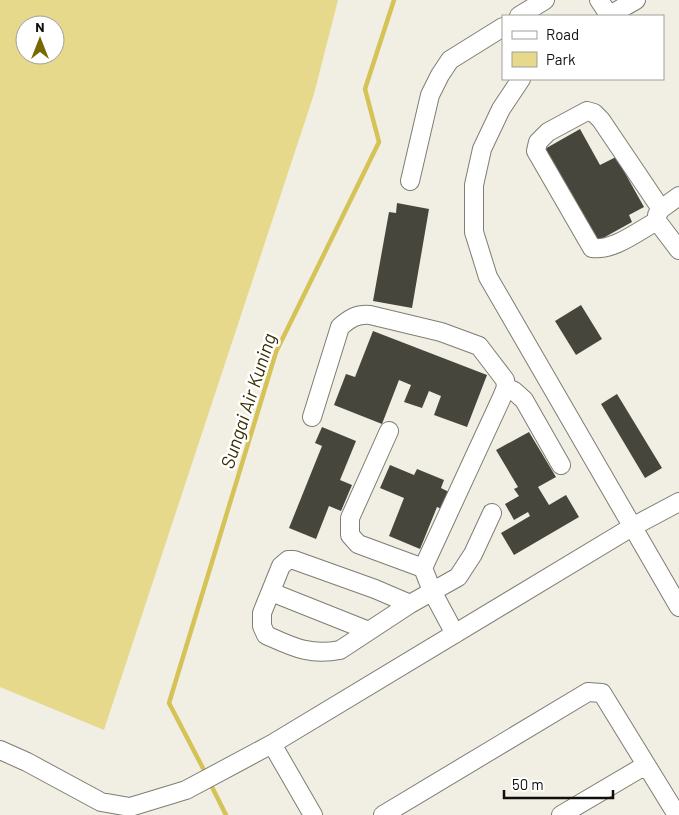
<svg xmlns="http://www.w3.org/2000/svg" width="679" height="815" font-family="Barlow,sans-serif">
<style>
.green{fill:#e6d98c;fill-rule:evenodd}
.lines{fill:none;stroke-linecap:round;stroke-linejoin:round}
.stream{stroke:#d5c357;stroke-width:4.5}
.building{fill:#47463c}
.minor-casing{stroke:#7e7d72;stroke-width:20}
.minor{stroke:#fff;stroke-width:18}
.labels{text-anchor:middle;stroke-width:5;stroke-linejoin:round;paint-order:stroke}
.water-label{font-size:19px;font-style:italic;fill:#362e00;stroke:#fff}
</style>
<rect width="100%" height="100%" fill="#f1efe3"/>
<path class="green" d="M0,0H338L314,94L104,730L0,687ZM25,25H55V55H25Z"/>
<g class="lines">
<path class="stream" d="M206,774L169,703L276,352L379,142L365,89L394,0
M209,781L226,815"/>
</g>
<path class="building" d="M580,129L600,165L616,157L644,207L629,215L632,222L596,242L543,150Z
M397,203L429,209L412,308L373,301L389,212L396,213Z
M581,305L602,339L576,355L555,321Z
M373,331L487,375L467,427L434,415L441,396L429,391L422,408L404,402L411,385L399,380L382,424L334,405L346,374L355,377Z
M617,394L662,468L645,478L601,404Z
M322,427L356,441L340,480L352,485L341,511L329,506L316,539L289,528L322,446L315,443Z
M529,432L556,477L538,487L549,505L566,495L579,517L514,555L501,533L530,516L528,512L514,520L505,504L519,496L514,489L518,487L496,450Z
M390,465L414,475L417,469L444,480L441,488L451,493L444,510L437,507L420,549L389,536L404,498L380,488Z"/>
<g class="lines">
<defs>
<path id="minor" d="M599,0L609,15
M519,16L545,0
M608,16L636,0
M521,79L501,109L482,149L474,185V232L488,277L679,607
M410,181L430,95L440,75L450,60L503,27
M679,196L661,209L657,215V221L679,250
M657,221C638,231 614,251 592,248L536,151L538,142L548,132L587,111L594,113L601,120L661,209
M506,387L514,391L524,400L561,465
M312,417L340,327C350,318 357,314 370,315L441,332L479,346L505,380L506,387L502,397L423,568
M389,431L350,518V535L358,544L423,568L432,591L455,634
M271,592L369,631
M410,604L375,589L294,560H288L281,566L262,613V626L266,635C293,647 310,656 340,650L410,604L458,577L473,554L492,513
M272,744L313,815
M0,750L27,762L101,802L130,807L186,790L272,744L632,527L679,502
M383,815L588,692L602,693L677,815
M561,815L646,765"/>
</defs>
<use href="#minor" class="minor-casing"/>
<use href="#minor" class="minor"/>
</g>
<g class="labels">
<g class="water-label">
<text transform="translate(248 401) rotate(-72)" y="7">Sungai Air Kuning</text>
</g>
</g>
<rect x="502" y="15" width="162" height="65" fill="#ffffff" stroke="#9f9f9d"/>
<rect x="512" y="31" width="25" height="8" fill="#ffffff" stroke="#9f9f9d"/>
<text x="546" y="40" font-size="15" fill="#0f0f0b">Road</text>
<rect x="512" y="52" width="25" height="15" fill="#e6d98c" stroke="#9f9f9d"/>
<text x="546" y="65" font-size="15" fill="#0f0f0b">Park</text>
<g transform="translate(40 40)"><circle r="24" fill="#ffffff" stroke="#9f9f9d"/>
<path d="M0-4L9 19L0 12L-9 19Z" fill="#776900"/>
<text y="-8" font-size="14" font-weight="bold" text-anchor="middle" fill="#0f0f0b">N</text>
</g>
<path d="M504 790v8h109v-8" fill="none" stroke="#0f0f0b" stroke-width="2.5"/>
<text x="512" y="790" font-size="15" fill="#0f0f0b" stroke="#ffffff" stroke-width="4" paint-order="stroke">50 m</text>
</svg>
